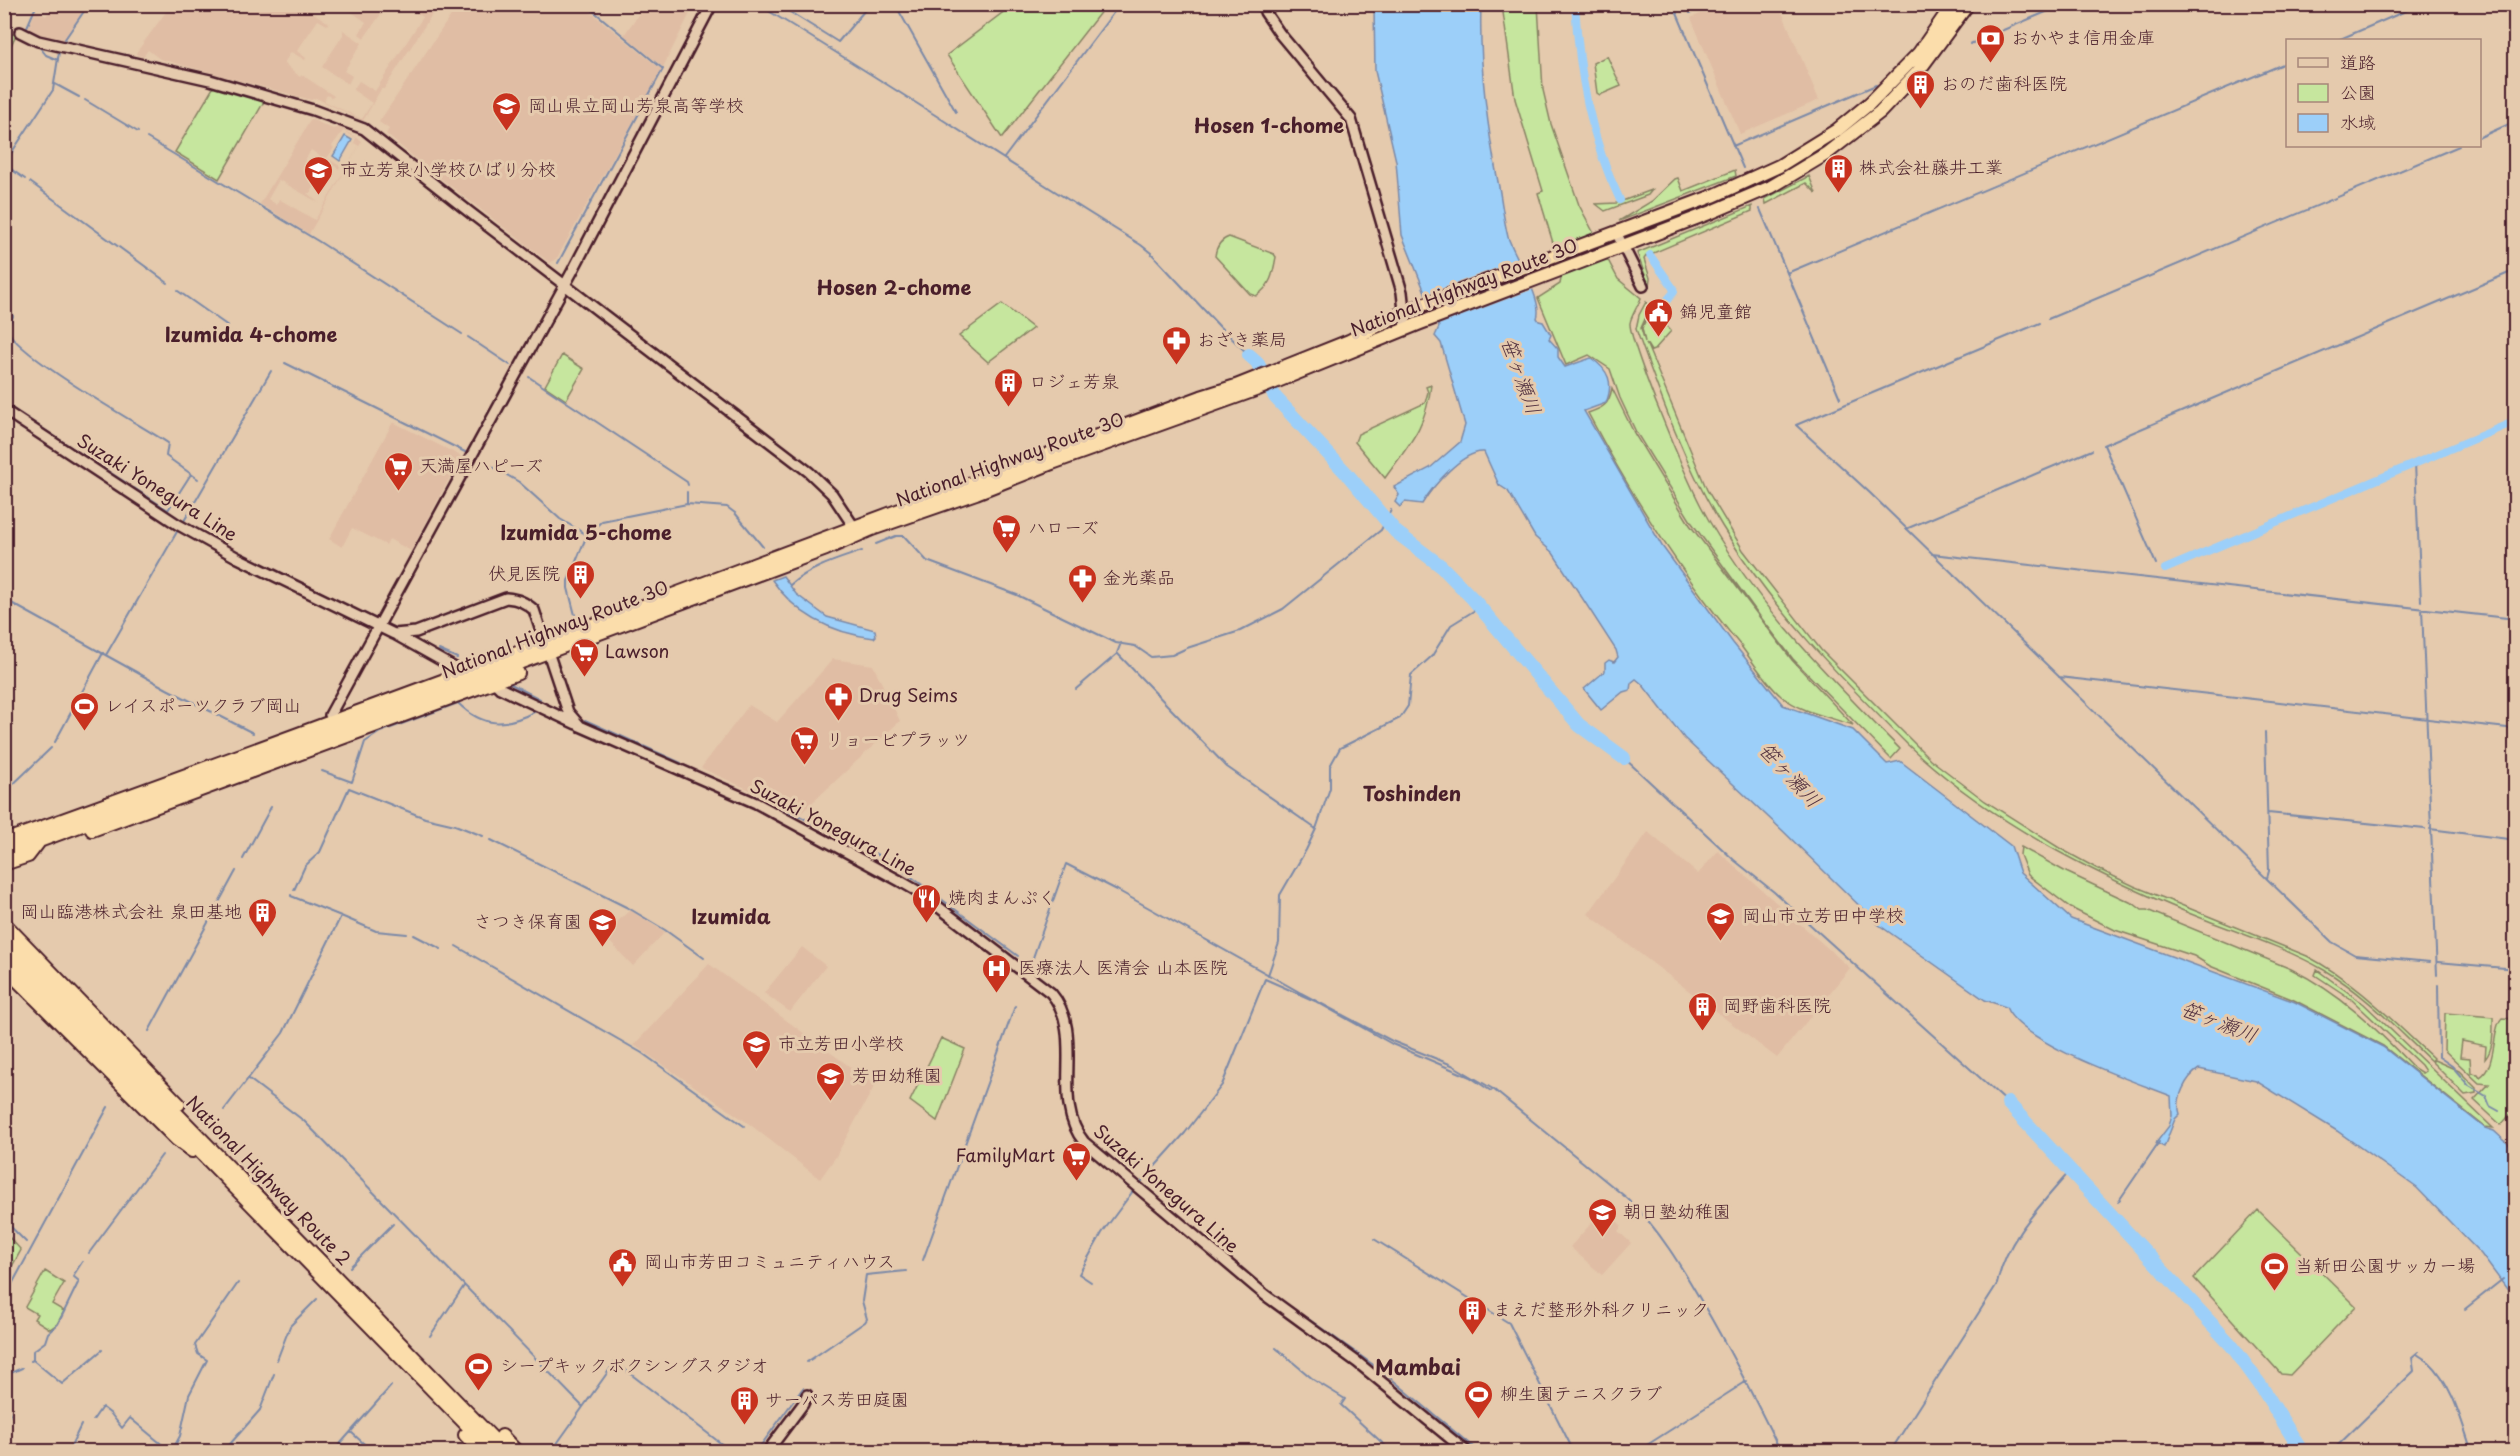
<svg xmlns="http://www.w3.org/2000/svg" width="2520" height="1456" font-family="'Playpen Sans','Klee One',sans-serif">
<style>
.built{fill:#e0bda4;fill-rule:evenodd}
.green{fill:#c6e69e;stroke:#888264;stroke-width:1.5}
.water{fill:#9ccff9;stroke:#7b89a7;stroke-width:1.5}
.pier{fill:#e5caad}
.lines{fill:none;stroke-linecap:round;stroke-linejoin:round}
.stream{stroke:#7b89a7;stroke-width:2}
.canal{stroke:#9ccff9;stroke-width:8}
.river{stroke:#9ccff9;stroke-width:14}
.secondary-casing{stroke:#4a1f2b;stroke-width:14}
.highway-casing{stroke:#4a1f2b;stroke-width:16}
.secondary{stroke:#e5caad;stroke-width:9}
.highway{stroke:#fbddab;stroke-width:12}
.labels{text-anchor:middle;stroke-width:6;stroke-linejoin:round;paint-order:stroke}
.poi-label{font-size:18px;fill:#4a1f2b;stroke:#e5caad;text-anchor:start}
.street-label{font-size:18px;fill:#4a1f2b;stroke:#e5caad}
.neighbourhood-label{font-size:20px;font-weight:bold;fill:#4a1f2b;stroke:#e5caad}
.water-label{font-size:20px;font-style:italic;fill:#523140;stroke:#e5caad}
.quarter-label{font-size:21px;font-weight:bold;fill:#4a1f2b;stroke:#e5caad}
</style>
<rect width="100%" height="100%" fill="#e5caad"/>
<filter id="ink" filterUnits="userSpaceOnUse"><feTurbulence type="fractalNoise" baseFrequency=".0167" numOctaves="2"/><feDisplacementMap in="SourceGraphic" scale="12" xChannelSelector="R" yChannelSelector="G"/><feConvolveMatrix kernelMatrix="1 2 1 2 8 2 1 2 1" color-interpolation-filters="sRGB"/></filter>
<g filter="url(#ink)">
<path class="built" d="M1722,4L1779,5L1819,100L1740,134L1691,18Z
M65,5H87L62,42L29,32L28,28L36,11L46,16L53,6L61,10Z
M171,5H301L329,23L327,25L318,20L297,51L306,58L305,60L291,52L284,63L300,77L302,75L334,96L332,98L327,95L324,101L362,119L372,103L353,90L359,81L375,91L423,17L412,10L415,5H438L384,89H381L363,121L316,98L311,100L160,59L148,50L143,57L137,55L136,53Z
M347,5H362L372,12L374,10L381,14L364,38L359,34L366,22L349,10L351,7Z
M458,5H582L662,70L557,258L550,263L422,164L386,134L389,129L379,122Z
M645,5H694L663,67L624,35Z
M343,30L362,43L344,71L352,76L348,84L322,67L343,35Z
M311,119L333,129L339,127L362,141L309,234L260,204ZM343,131L356,138L354,143L359,146L315,220L279,199L277,205L268,199L279,180L319,203L307,193H310L315,186L318,187L323,177L312,171L310,174L302,170L305,163L304,162L311,150L339,169L340,166L327,158L334,148L332,146Z
M393,422L461,456L411,551L389,539L386,545L352,528L342,547L329,539Z
M833,659L873,665L900,721L801,813L701,768L749,705L777,722Z
M1648,832L1698,874L1718,851L1850,968L1777,1058L1588,914Z
M630,910L665,932L633,966L603,935Z
M802,947L826,966L790,1012L764,993Z
M709,964L875,1085L835,1158L820,1179L748,1123L634,1045Z
M1604,1209L1622,1226L1618,1231L1631,1243L1602,1275L1570,1247Z"/>
<path class="green" d="M1014,4L1106,5L1002,138L947,55Z
M1502,5H1538L1543,90L1551,124L1579,205L1618,279L1641,298C1638,306 1631,316 1630,323C1629,334 1653,396 1659,410C1672,442 1685,475 1701,506C1750,599 1827,675 1900,749L1891,759L1793,659L1759,615L1692,523L1636,432L1620,398L1610,369L1589,355L1566,365L1538,298L1560,284L1562,273L1538,193L1543,191L1515,99Z
M5,32L16,35L5,58L4,32Z
M1607,56L1621,86L1600,95L1597,93L1593,63Z
M214,86L265,100L219,179L175,152Z
M1794,163L1796,165C1748,195 1695,211 1641,230V227Z
M1735,170L1736,176L1619,221L1652,201L1675,179L1678,178L1683,191Z
M1809,176L1816,193L1806,183L1766,204L1765,199Z
M1652,190L1648,195L1605,211L1596,204L1617,203Z
M1752,206V211L1646,256L1644,259L1650,278L1649,286L1637,253Z
M1229,237L1274,254L1276,257C1273,274 1271,286 1256,296L1250,294L1215,256C1216,248 1220,240 1229,237Z
M1646,302L1650,308L1641,328L1645,342L1642,328L1651,309L1671,331L1654,350L1651,351L1646,343L1707,490L1743,550L1821,650L1930,759L1985,801L2061,849L2096,868L2134,886L2307,956C2355,981 2394,1022 2433,1058L2431,1061C2398,1030 2364,993 2324,970C2285,947 2233,931 2191,914C2089,872 1989,821 1908,745C1840,677 1772,609 1722,526C1685,465 1660,395 1636,329L1639,315Z
M1002,304L1033,328L988,362L959,336Z
M562,355L584,369L566,400L545,386Z
M1431,385C1426,428 1409,444 1385,478L1355,442L1358,434L1425,403L1428,392L1426,387Z
M1612,388L1634,433L1690,525L1792,660L1853,725C1829,717 1801,712 1781,696C1766,683 1753,662 1741,646C1682,575 1631,495 1588,413C1603,408 1609,405 1612,388Z
M2021,847L2066,872L2134,904L2142,910H2147L2291,969C2340,993 2377,1029 2414,1068L2422,1073L2425,1071L2421,1065L2351,999L2315,975L2317,970L2364,1004L2493,1128L2485,1127L2383,1046L2294,1000L2210,966L2194,956L2115,930L2071,908L2028,875L2020,855Z
M2445,1013L2493,1017C2493,1031 2494,1049 2485,1059L2486,1046L2462,1041L2460,1057L2470,1058L2471,1073L2478,1074L2480,1077C2497,1067 2492,1027 2502,1018L2515,1019V1109L2501,1125L2474,1100L2489,1084L2479,1083L2444,1050Z
M941,1038L965,1049L937,1121L910,1101Z
M2434,1060L2459,1071L2476,1088V1093L2465,1095L2432,1062Z
M2258,1210L2356,1306L2290,1375L2281,1374L2194,1278Z
M10,1238L21,1250L5,1279V1244Z
M45,1271L64,1283L52,1304L64,1311L57,1324L50,1329L34,1319L37,1314L25,1307Z"/>
<path class="water" d="M1374,5H1481C1479,66 1487,127 1499,187C1502,204 1504,221 1508,237C1514,256 1544,300 1537,318L1539,321L1543,322L1551,335L1549,339L1558,349V357L1565,367L1591,358C1609,370 1614,383 1606,403L1584,411L1662,546L1733,643L1783,705L1853,730L1887,764L1900,761L2011,846L2020,873L2071,919L2295,1002L2383,1047L2485,1128L2494,1131L2515,1150V1300L2481,1254L2417,1188L2337,1131L2256,1081L2199,1069C2186,1077 2175,1099 2180,1114L2175,1119L2164,1147L2156,1143L2169,1126L2172,1116L2171,1096C2133,1081 2020,1043 2006,1007L1985,1000L1879,925L1782,830L1684,738L1642,684L1636,679L1631,683L1630,690L1623,692L1601,710L1584,689L1605,671V663L1609,660L1614,662L1618,657L1616,650L1553,553L1535,537L1508,491L1499,485L1484,452C1463,450 1432,487 1422,504L1405,502L1400,507L1395,502L1399,495L1394,487L1430,468L1460,442L1465,425L1441,343L1435,336L1439,327L1402,235L1396,161L1375,71Z
M345,136L352,140L340,161L333,156Z
M783,576L796,594L827,617L875,630L876,636L874,638C832,633 796,615 772,580Z"/>
<path class="pier" d="M1521,259L1526,271L1428,307L1423,295Z
M1528,275L1534,289L1435,326L1429,312Z"/>
<g class="lines">
<path class="stream" d="M757,4C887,82 1012,166 1141,245L1151,253L1220,327L1249,355
M777,4L838,42L870,4
M895,4L956,112
M1673,4L1743,168
M1690,13L1710,4
M27,27L37,4
M65,39L89,4
M2338,40L2422,4
M1970,44L2065,4
M38,45L46,55L58,60
M55,84L79,97
M85,100L138,132
M2480,137L2516,121
M147,138L318,241L462,334
M1733,146L1876,85
M1004,158L1120,4
M4,164L53,90L59,52
M5,165L25,179
M30,182L168,283
M1760,209L1840,398
M558,263L663,69L585,4
M1787,273L2288,62
M178,291L228,326
M4,309L13,316L7,329C17,356 137,423 168,443L166,456L198,479
M2048,319L2459,146
M2040,323L1796,425L1870,493L2332,942L2355,955L2430,962
M468,337L510,365
M285,363L465,452
M529,377L687,482L688,485
M4,403L89,459
M2103,445L2516,270
M2104,445L2156,564
M481,460L519,482L560,519L587,535
M95,463L125,482
M2415,463L2421,601
M134,488L168,510L191,474
M687,504V492
M184,521L271,371
M1906,529L2092,450
M876,544L896,536H904L927,561L1017,595L1116,643L1135,646L1151,657L1172,655L1187,648L1240,631L1283,609L1381,530L1391,510
M1932,554L2516,619
M2164,569H2165
M790,585C811,567 836,560 862,551
M4,599L167,689L253,733
M2422,608L2437,975
M575,615L568,588V581L587,535L602,521L687,504L727,507L735,513L763,547
M1121,643L1117,653L1227,767L1316,829
M439,650L457,658
M106,655L178,530
M2059,677L2516,729
M509,683L540,699
M1076,689L1117,654
M585,720L681,763
M2265,732L2269,871L2267,878
M55,742L103,653
M1624,758L1734,860L1774,892L2008,1103
M322,771L352,782L365,742L380,732L458,703C483,728 506,727 536,711
M4,793L51,748
M777,805L890,861L1018,956
M2268,813L2425,829
M2430,829L2516,840
M491,840L630,909L665,930L704,958
M243,859L271,807
M294,890L305,866L320,852L349,788L425,818L455,825L483,836
M341,916L376,931L407,934
M414,935L441,949
M456,946L642,1053L744,1126
M2438,962L2516,969
M1030,966L1066,864L1117,890L1301,993L1392,1041L1452,1065L1493,1089L1628,1199C1659,1229 1681,1266 1703,1304C1731,1352 1756,1401 1781,1452
M1268,975L1279,943L1280,895L1306,850L1316,829L1330,788V766L1340,748L1400,718L1408,706L1411,675L1432,656L1451,625L1480,607
M2438,985L2439,1057L2452,1066L2469,1086L2486,1096L2490,1106L2499,1111
M149,1031L236,871
M249,1079L304,1121L583,1407
M224,1110L283,1033L341,916L291,896V895
M1141,1182L1185,1133L1222,1085L1265,979L1315,1001L1392,1044L1470,1077L1491,1091L1493,1089
M2118,1202L2159,1142
M2110,1214L2113,1210
M4,1220L26,1242
M1374,1239L1509,1323L1574,1452
M89,1253L162,1155
M923,1260L1015,1006
M350,1267L393,1224
M1091,1282L1079,1274L1102,1233L1133,1191
M4,1299L108,1107
M2465,1309L2503,1279
M1307,1318L1382,1371L1479,1452
M430,1336L464,1286
M1276,1348L1314,1380L1345,1399L1341,1405L1390,1450
M2417,1354C2421,1357 2425,1359 2429,1362C2452,1383 2462,1423 2472,1452
M33,1360V1351L45,1342L48,1333L58,1324L79,1281L73,1276L82,1262
M277,1360L290,1326L317,1299
M31,1361L33,1360L62,1384L102,1350
M807,1362L865,1322L867,1319L862,1301L866,1275L906,1271
M4,1376L22,1368
M4,1398L10,1414L4,1424
M93,1420L102,1407L111,1414L122,1428L130,1418L165,1447H174L180,1436L189,1395L207,1360L198,1354L195,1345L238,1283
M351,1432L373,1452
M68,1452L81,1425
M223,1452L260,1410L274,1374
M333,1452L391,1386
M551,1452L615,1362L732,1452
M756,1452L803,1388
M1636,1452L1747,1381
M1890,1452L1997,1284C2006,1239 2041,1205 2070,1171
M2302,1452V1451
M2331,1452L2414,1371L2412,1357L2418,1352"/>
<path class="canal" d="M1575,4C1579,73 1590,138 1620,200
M1650,255L1673,288L1674,292L1662,306
M2165,569L2516,421"/>
<path class="river" d="M1249,355L1257,362L1275,397L1348,475L1396,532L1441,566L1473,599L1579,725L1624,758
M2008,1103L2232,1346L2261,1386L2302,1452"/>
<defs>
<path id="secondary" d="M1264,4L1265,12L1280,34L1351,119L1402,292L1406,329
M20,32L38,41L210,80L313,110L364,129L468,211L809,472L832,494L854,527
M1616,232L1643,286
M4,410L177,524L238,558L394,634L416,632L506,598C518,599 525,602 534,610L568,712L580,726L756,803L900,881L919,892L1051,993C1087,1035 1049,1099 1084,1142L1265,1295L1357,1362L1467,1452
M396,635L455,668
M494,682L500,688L576,724
M330,715L572,272L712,4
M767,1452L803,1404L807,1395"/>
<path id="highway" d="M92,830L518,673
M4,841C405,697 803,546 1201,397L1236,386L1349,341L1404,312L1713,196L1779,166L1837,130L1870,103L1919,53L1953,4
M4,854L826,549L872,529L976,493L1052,463L1258,389L1418,324L1712,212L1771,187L1826,154L1880,112L1917,73L1968,4
M4,864L28,856L38,843
M4,923L179,1104
M4,936L506,1452
M4,951L493,1452
M4,967L177,1140L192,1151
M465,1435L481,1452
M502,1436L517,1452"/>
</defs>
<use href="#secondary" class="secondary-casing"/>
<use href="#highway" class="highway-casing"/>
<use href="#secondary" class="secondary"/>
<use href="#highway" class="highway"/>
</g>
</g>
<defs>
<symbol id="bank-pin" viewBox="-11 -11 22 30"><path d="M0 17L-7.5 6A9.5 9.5 0 1 1 7.5 6Z" fill="#c8321e" stroke="#e5caad"/><path d="M-6-4H6V4H-6ZM0-2.3a2.3 2.3 0 1 0 0 4.6a2.3 2.3 0 1 0 0-4.6Z" fill="#fff"/></symbol>
<symbol id="building-pin" viewBox="-11 -11 22 30"><path d="M0 17L-7.5 6A9.5 9.5 0 1 1 7.5 6Z" fill="#c8321e" stroke="#e5caad"/><path d="M-4-6H4V6H1V3H-1V6H-4ZM-2.5-4.3h1.7v1.8h-1.7ZM.8-4.3h1.7v1.8H.8ZM-2.5-1h1.7V.8h-1.7ZM.8-1h1.7V.8H.8Z" fill="#fff"/></symbol>
<symbol id="school-pin" viewBox="-11 -11 22 30"><path d="M0 17L-7.5 6A9.5 9.5 0 1 1 7.5 6Z" fill="#c8321e" stroke="#e5caad"/><path d="M0-5L7-2L0 1L-7-2ZM-4 1L0 2.5L4 1V4Q0 6-4 4Z" fill="#fff"/></symbol>
<symbol id="civic-pin" viewBox="-11 -11 22 30"><path d="M0 17L-7.5 6A9.5 9.5 0 1 1 7.5 6Z" fill="#c8321e" stroke="#e5caad"/><path d="M-.6-6.5H3V-4.5H.6V-3L4-1V1h2V6H-6V1h2V-1L-.6-3ZM-1.2 2.5V6h2.4V2.5Z" fill="#fff"/></symbol>
<symbol id="pharmacy-pin" viewBox="-11 -11 22 30"><path d="M0 17L-7.5 6A9.5 9.5 0 1 1 7.5 6Z" fill="#c8321e" stroke="#e5caad"/><path d="M-2-6h4v4h4v4h-4v4h-4v-4h-4v-4h4Z" fill="#fff"/></symbol>
<symbol id="supermarket-pin" viewBox="-11 -11 22 30"><path d="M0 17L-7.5 6A9.5 9.5 0 1 1 7.5 6Z" fill="#c8321e" stroke="#e5caad"/><path d="M-6-5.5h2.5l.6 2H6L4.5 2H-2.5L-4.4-4H-6ZM-1.5 3.2a1.3 1.3 0 1 0 .1 0ZM3 3.2a1.3 1.3 0 1 0 .1 0Z" fill="#fff"/></symbol>
<symbol id="stadium-pin" viewBox="-11 -11 22 30"><path d="M0 17L-7.5 6A9.5 9.5 0 1 1 7.5 6Z" fill="#c8321e" stroke="#e5caad"/><path d="M0-5a6.5 5 0 1 0 0 10a6.5 5 0 1 0 0-10ZM-3.5-1.8h7v3.6h-7Z" fill="#fff"/></symbol>
<symbol id="restaurant-pin" viewBox="-11 -11 22 30"><path d="M0 17L-7.5 6A9.5 9.5 0 1 1 7.5 6Z" fill="#c8321e" stroke="#e5caad"/><path d="M-5-6h1v4h1v-4h1v4h1v-4h1v5L-1.5 .5V6h-2V.5L-5-1ZM5-6V6H3V1.5H1.5Q1.5-4 5-6Z" fill="#fff"/></symbol>
<symbol id="hospital-pin" viewBox="-11 -11 22 30"><path d="M0 17L-7.5 6A9.5 9.5 0 1 1 7.5 6Z" fill="#c8321e" stroke="#e5caad"/><path d="M-5-5h3v3.5h4V-5h3V5h-3V1.5h-4V5h-3Z" fill="#fff"/></symbol>
</defs>
<g fill-rule="evenodd">
<use href="#bank-pin" x="1974" y="22" width="33" height="45"/>
<use href="#building-pin" x="1904" y="68" width="33" height="45"/>
<use href="#school-pin" x="490" y="90" width="33" height="45"/>
<use href="#building-pin" x="1822" y="152" width="33" height="45"/>
<use href="#school-pin" x="302" y="154" width="33" height="45"/>
<use href="#civic-pin" x="1642" y="296" width="33" height="45"/>
<use href="#pharmacy-pin" x="1160" y="324" width="33" height="45"/>
<use href="#building-pin" x="992" y="366" width="33" height="45"/>
<use href="#supermarket-pin" x="382" y="450" width="33" height="45"/>
<use href="#supermarket-pin" x="990" y="512" width="33" height="45"/>
<use href="#building-pin" x="564" y="558" width="33" height="45"/>
<use href="#pharmacy-pin" x="1066" y="562" width="33" height="45"/>
<use href="#supermarket-pin" x="568" y="636" width="33" height="45"/>
<use href="#pharmacy-pin" x="822" y="680" width="33" height="45"/>
<use href="#stadium-pin" x="68" y="690" width="33" height="45"/>
<use href="#supermarket-pin" x="788" y="724" width="33" height="45"/>
<use href="#restaurant-pin" x="910" y="882" width="33" height="45"/>
<use href="#building-pin" x="246" y="896" width="33" height="45"/>
<use href="#school-pin" x="1704" y="900" width="33" height="45"/>
<use href="#school-pin" x="586" y="906" width="33" height="45"/>
<use href="#hospital-pin" x="980" y="952" width="33" height="45"/>
<use href="#building-pin" x="1686" y="990" width="33" height="45"/>
<use href="#school-pin" x="740" y="1028" width="33" height="45"/>
<use href="#school-pin" x="814" y="1060" width="33" height="45"/>
<use href="#supermarket-pin" x="1060" y="1140" width="33" height="45"/>
<use href="#school-pin" x="1586" y="1196" width="33" height="45"/>
<use href="#civic-pin" x="606" y="1246" width="33" height="45"/>
<use href="#stadium-pin" x="2258" y="1250" width="33" height="45"/>
<use href="#building-pin" x="1456" y="1294" width="33" height="45"/>
<use href="#stadium-pin" x="462" y="1350" width="33" height="45"/>
<use href="#stadium-pin" x="1462" y="1378" width="33" height="45"/>
<use href="#building-pin" x="728" y="1384" width="33" height="45"/>
</g>
<g class="labels">
<g class="poi-label">
<text x="2011" y="44">おかやま信用金庫</text>
<text x="1941" y="90">おのだ歯科医院</text>
<text x="528" y="112">岡山県立岡山芳泉高等学校</text>
<text x="1859" y="174">株式会社藤井工業</text>
<text x="340" y="176">市立芳泉小学校ひばり分校</text>
<text x="1680" y="318">錦児童館</text>
<text x="1197" y="346">おざき薬局</text>
<text x="1029" y="388">ロジェ芳泉</text>
<text x="419" y="472">天満屋ハピーズ</text>
<text x="1028" y="534">ハローズ</text>
<text x="560" y="580" text-anchor="end">伏見医院</text>
<text x="1103" y="584">金光薬品</text>
<text x="605" y="658">Lawson</text>
<text x="859" y="702">Drug Seims</text>
<text x="105" y="712">レイスポーツクラブ岡山</text>
<text x="826" y="746">リョービプラッツ</text>
<text x="948" y="904">焼肉まんぷく</text>
<text x="242" y="918" text-anchor="end">岡山臨港株式会社 泉田基地</text>
<text x="1742" y="922">岡山市立芳田中学校</text>
<text x="582" y="928" text-anchor="end">さつき保育園</text>
<text x="1018" y="974">医療法人 医清会 山本医院</text>
<text x="1723" y="1012">岡野歯科医院</text>
<text x="778" y="1050">市立芳田小学校</text>
<text x="852" y="1082">芳田幼稚園</text>
<text x="1055" y="1162" text-anchor="end">FamilyMart</text>
<text x="1623" y="1218">朝日塾幼稚園</text>
<text x="644" y="1268">岡山市芳田コミュニティハウス</text>
<text x="2295" y="1272">当新田公園サッカー場</text>
<text x="1493" y="1316">まえだ整形外科クリニック</text>
<text x="500" y="1372">シープキックボクシングスタジオ</text>
<text x="1500" y="1400">柳生園テニスクラブ</text>
<text x="765" y="1406">サーパス芳田庭園</text>
</g>
<g class="street-label">
<text transform="translate(1464 288) rotate(-21)" y="6">National Highway Route 30</text>
<text transform="translate(1010 460) rotate(-20)" y="6">National Highway Route 30</text>
<text transform="translate(157 488) rotate(32)" y="6">Suzaki Yonegura Line</text>
<text transform="translate(555 630) rotate(-21)" y="6">National Highway Route 30</text>
<text transform="translate(833 828) rotate(28)" y="6">Suzaki Yonegura Line</text>
<text transform="translate(268 1181) rotate(46)" y="6">National Highway Route 2</text>
<text transform="translate(1166 1189) rotate(41)" y="6">Suzaki Yonegura Line</text>
</g>
<g class="neighbourhood-label">
<text x="1269" y="133">Hosen 1-chome</text>
<text x="894" y="295">Hosen 2-chome</text>
<text x="251" y="342">Izumida 4-chome</text>
<text x="586" y="540">Izumida 5-chome</text>
<text x="1412" y="801">Toshinden</text>
<text x="731" y="924">Izumida</text>
</g>
<g class="water-label">
<text transform="translate(1521 376) rotate(70)" y="7">笹ヶ瀬川</text>
<text transform="translate(1790 775) rotate(47)" y="7">笹ヶ瀬川</text>
<text transform="translate(2219 1022) rotate(21)" y="7">笹ヶ瀬川</text>
</g>
<g class="quarter-label">
<text x="1418" y="1375">Mambai</text>
</g>
</g>
<rect width="2520" height="1456" fill="none" stroke="#e5caad" stroke-width="24"/>
<rect x="12" y="12" width="2496" height="1432" fill="none" stroke="#4a1f2b" stroke-width="2" filter="url(#ink)"/>
<rect x="2286" y="39" width="195" height="108" fill="#e5caad" stroke="#a78679" stroke-width="1.5"/>
<rect x="2298" y="58" width="30" height="9" fill="#e5caad" stroke="#a78679" stroke-width="1.5"/>
<text x="2340" y="69" font-size="18" fill="#4a1f2b">道路</text>
<rect x="2298" y="84" width="30" height="18" fill="#c6e69e" stroke="#a78679" stroke-width="1.5"/>
<text x="2340" y="99" font-size="18" fill="#4a1f2b">公園</text>
<rect x="2298" y="114" width="30" height="18" fill="#9ccff9" stroke="#a78679" stroke-width="1.5"/>
<text x="2340" y="129" font-size="18" fill="#4a1f2b">水域</text>
</svg>
